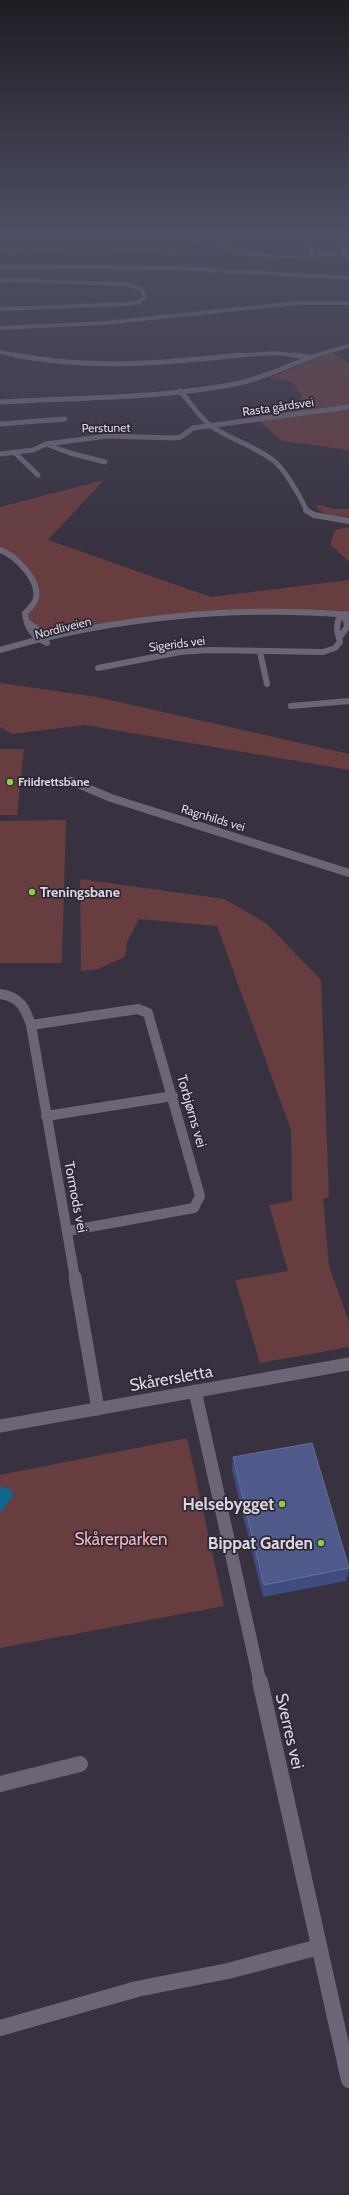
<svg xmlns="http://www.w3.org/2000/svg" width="349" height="2195" font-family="Cabin,sans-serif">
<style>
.green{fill:#673d40}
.water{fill:#11668e}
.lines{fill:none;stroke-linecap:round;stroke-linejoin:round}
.street-far6{stroke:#6c6575;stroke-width:4}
.street-far5{stroke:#6c6575;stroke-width:5}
.street-far4{stroke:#6c6575;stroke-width:6}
.street-far3{stroke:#6c6575;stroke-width:8}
.street-far2{stroke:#6c6575;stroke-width:10}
.street-far1{stroke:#6c6575;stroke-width:13}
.street{stroke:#6c6575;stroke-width:16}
.secondary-far3{stroke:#6c6575;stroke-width:4}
.secondary-far2{stroke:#6c6575;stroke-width:5}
.secondary-far1{stroke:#6c6575;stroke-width:6}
.secondary{stroke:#6c6575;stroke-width:13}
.wall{fill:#3e4c80}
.building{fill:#4f5a8b;stroke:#656e98}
.poi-dot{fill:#8ece43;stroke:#2e2836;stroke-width:1.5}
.labels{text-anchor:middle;stroke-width:3.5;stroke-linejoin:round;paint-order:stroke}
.far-street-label{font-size:12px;fill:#dbd7e0;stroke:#2e2836}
.far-poi-label{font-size:12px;font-weight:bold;fill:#dbd7e0;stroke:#2e2836;text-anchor:start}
.poi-label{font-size:14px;font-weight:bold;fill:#dbd7e0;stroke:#2e2836;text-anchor:start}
.street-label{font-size:14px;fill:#dbd7e0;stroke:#2e2836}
.near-street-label{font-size:17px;fill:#dbd7e0;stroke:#2e2836}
.near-poi-label{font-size:17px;font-weight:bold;fill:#dbd7e0;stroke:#2e2836;text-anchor:end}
.near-park-label{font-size:17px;fill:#f6b4b8;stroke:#2e2836}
</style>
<rect width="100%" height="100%" fill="#383240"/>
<path class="green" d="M0,233H146L193,246L175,248L179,256C139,251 96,249 55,251C36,252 19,257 0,254Z
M331,352L349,363V450L282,441L253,416L303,398L292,382L269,378Z
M104,480L48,540L211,597L349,580V617C274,613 199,613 124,624C97,627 70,635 43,640L26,619L37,596L24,567L0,550V507Z
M322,505L332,509H349V517C339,516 322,516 316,506Z
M349,527V562L330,544L335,530Z
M0,683L97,697L349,754V770L85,725L12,734L0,727Z
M0,749H24L17,815H0Z
M66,820L62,963H0V821Z
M80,879L224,899L266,923L321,980L329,1197L323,1199L329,1266L349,1322V1347L260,1363L235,1280L288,1271L269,1205L292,1201L291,1130L217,926L139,919L127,942L125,957L98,969L81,971Z
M187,1438L224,1606L0,1648V1475Z"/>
<path class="water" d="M0,1486L12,1490L13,1496L0,1513Z"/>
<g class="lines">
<path class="street-far6" d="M181,233L198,240
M212,233L218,240V244C251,262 307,255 344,255
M312,255L310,242L318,233
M0,267L174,268L349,278
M0,280L125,284L141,289L145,297L139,302L127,304L0,309
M0,328L104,323L298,303H349
M0,352L20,356
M232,356L275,353L300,356"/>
<path class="street-far5" d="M15,355C91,370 165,363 241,355
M294,355L308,357
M180,391C190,402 199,417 211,426C230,439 254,446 273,460C285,469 301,498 307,511
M0,424L65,419
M46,444L70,453L105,462
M14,452L38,475
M0,454L33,450L46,444L108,436L174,438L181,437L193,428L349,407"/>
<path class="street-far4" d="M306,510L314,515L349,521
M0,550C15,555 40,580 36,598C35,604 29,609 25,613C26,628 33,637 47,643L43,633L27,622
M260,652L267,684
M98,668L180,652L209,650L323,652L335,648L340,642L337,630L338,620L345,614L347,627L340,637
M291,706L349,701"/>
<path class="street-far3" d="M71,781L111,798L349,873"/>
<path class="street-far2" d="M0,994C20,997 25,1007 31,1025L75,1278
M31,1025L138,1009L148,1013L200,1196L194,1208L68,1231
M46,1116L173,1096"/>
<path class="street-far1" d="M75,1277L98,1409
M195,1391L260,1682"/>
<path class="street" d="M260,1681L349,2080
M0,1784L80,1764
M0,2028L137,1989L228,1971L319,1947"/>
<path class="secondary-far3" d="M349,235L344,241L342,247L349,260
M314,356L349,346"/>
<path class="secondary-far2" d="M0,402C79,397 161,399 240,383C267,377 291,364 317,355"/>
<path class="secondary-far1" d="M0,650C109,618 235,605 349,615"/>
<path class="secondary" d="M0,1426L349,1364"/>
</g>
<path class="wall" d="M233,1457L349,1568L346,1581L263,1597L232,1470Z"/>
<path class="building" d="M312,1443L349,1568L264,1585L233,1457Z"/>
<linearGradient id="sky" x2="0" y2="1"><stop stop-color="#1f1c23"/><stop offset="0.43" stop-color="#4d4f64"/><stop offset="1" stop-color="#4d4f64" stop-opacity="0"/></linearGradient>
<rect width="349" height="540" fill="url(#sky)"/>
<g class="poi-dot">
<circle cx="10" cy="782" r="4"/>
<circle cx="32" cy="892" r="4"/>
<circle cx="282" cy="1504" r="4"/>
<circle cx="321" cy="1543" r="4"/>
</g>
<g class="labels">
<g class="far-street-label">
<text transform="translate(278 407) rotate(-8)" y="4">Rasta gårdsvei</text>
<text transform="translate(106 428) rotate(-1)" y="4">Perstunet</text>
<text transform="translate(63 628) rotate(-14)" y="4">Nordliveien</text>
<text transform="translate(177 644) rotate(-7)" y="4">Sigerids vei</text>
<text transform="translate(213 818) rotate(17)" y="4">Ragnhilds vei</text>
</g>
<g class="far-poi-label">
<text x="18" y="786">Friidrettsbane</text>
</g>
<g class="poi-label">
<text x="40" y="897">Treningsbane</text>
</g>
<g class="street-label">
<text transform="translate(192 1111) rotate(74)" y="5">Torbjørns vei</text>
<text transform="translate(76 1197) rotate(79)" y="5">Tormods vei</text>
</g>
<g class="near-street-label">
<text transform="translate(171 1378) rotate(-10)" y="6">Skårersletta</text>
<text transform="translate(290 1731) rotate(77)" y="6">Sverres vei</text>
</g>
<g class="near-poi-label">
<text x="274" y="1510">Helsebygget</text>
<text x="313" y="1549">Bippat Garden</text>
</g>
<g class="near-park-label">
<text x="121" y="1545">Skårerparken</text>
</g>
</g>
</svg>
